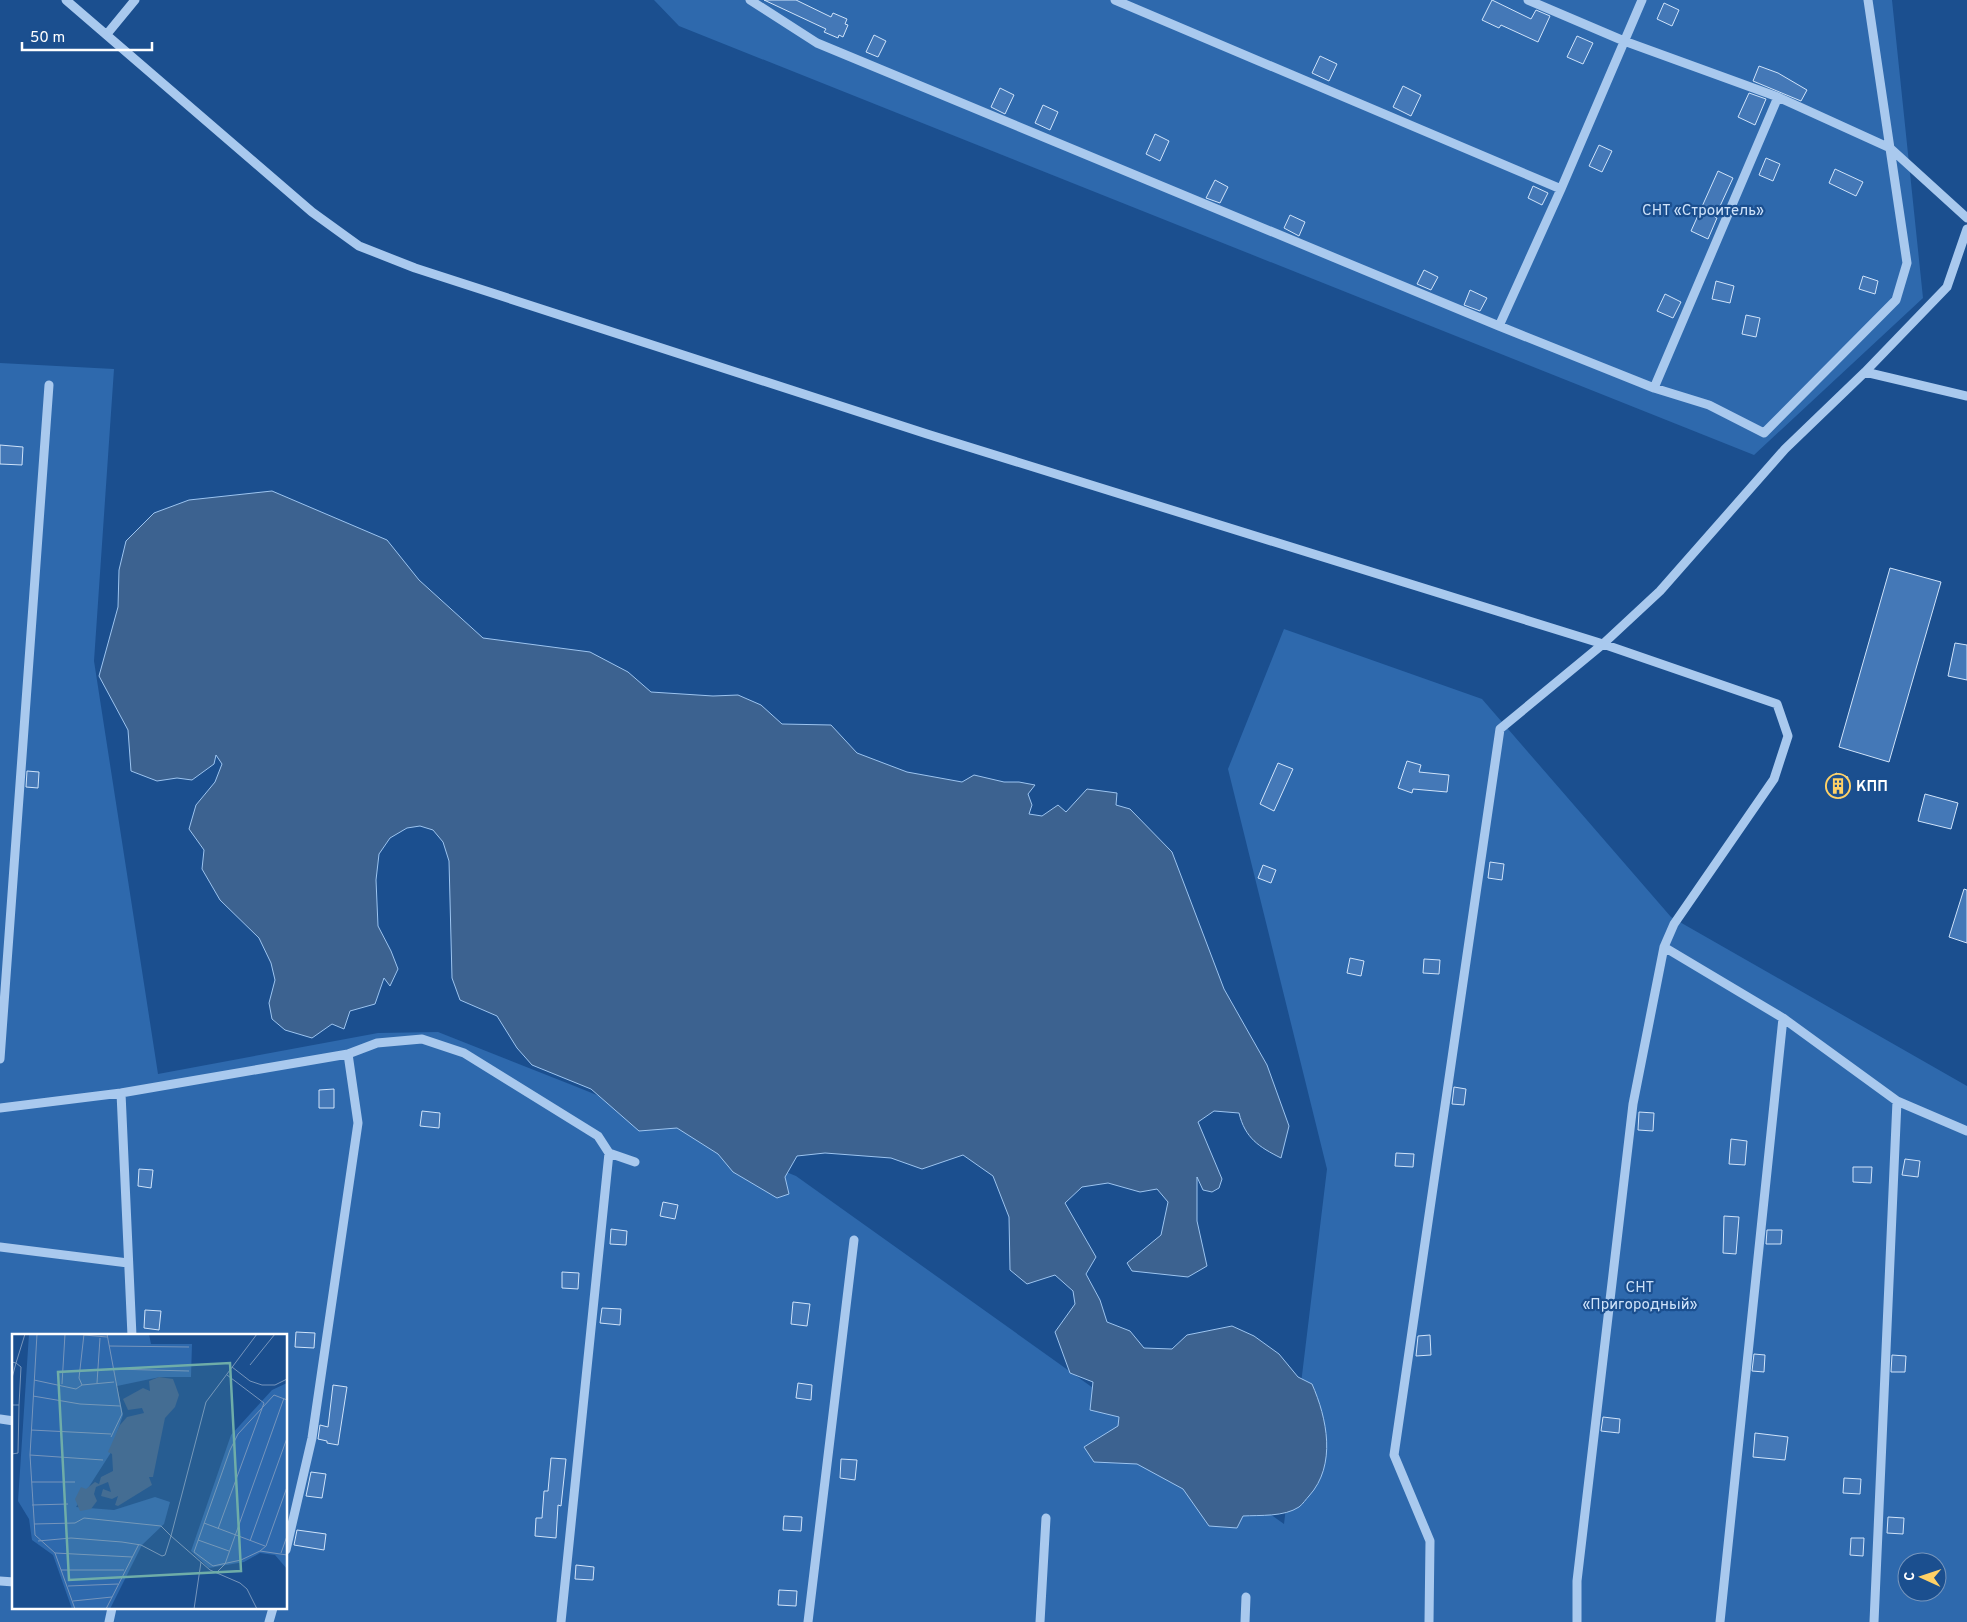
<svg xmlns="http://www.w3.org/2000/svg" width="1967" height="1622" font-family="Overpass,sans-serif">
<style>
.green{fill:#2e69ad;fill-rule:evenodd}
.water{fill:#3c6290;stroke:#9cc4f0}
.building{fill:#4478b7;stroke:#cfe3fa}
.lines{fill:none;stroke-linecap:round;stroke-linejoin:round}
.minor{stroke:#a9c9ee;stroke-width:9}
.labels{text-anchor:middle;stroke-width:4.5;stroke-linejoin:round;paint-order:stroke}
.park-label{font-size:15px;fill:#cfe3fa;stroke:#1b4f8f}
.poi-label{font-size:15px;font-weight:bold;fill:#fff;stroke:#1b4f8f;text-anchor:start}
.inset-road{fill:none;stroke:#7695bc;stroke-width:1}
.view{fill:#6fada8;fill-opacity:0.15;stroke:#6fada8;stroke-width:2.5}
.inset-edge{fill:none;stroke:#fff;stroke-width:2.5}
</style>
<rect width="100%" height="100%" fill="#1b4f8f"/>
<path class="green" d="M654,0H1892L1923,298L1754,455L679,26Z
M0,363L114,369L94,661L158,1074L378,1033L438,1032L577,1087L796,1176L1284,1524L1327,1169L1228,769L1284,629L1482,699L1671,917L1967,1086V1622H0ZM14,1336H286V1608H14ZM1907,1562H1937V1592H1907Z"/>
<path class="water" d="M272,491L387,540L419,580L483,638L590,652L628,672L651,692L713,696L738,695L761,705L782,724L831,725L857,753L907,772L962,782L974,775L1004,782H1019L1035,785L1028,794L1032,805L1029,814L1042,816L1058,805L1066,812L1087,789L1117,793L1116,805L1130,809L1172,852L1224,989L1267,1065L1289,1126L1281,1158C1259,1147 1245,1138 1239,1113L1214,1111L1198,1122L1222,1179L1219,1188L1212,1192L1203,1190L1197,1177V1221L1207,1266L1188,1277L1132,1271L1127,1263L1161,1235L1168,1202L1157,1189L1140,1192L1108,1183L1082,1187L1065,1203L1096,1257L1086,1274L1100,1300L1107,1322L1130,1331L1144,1348L1172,1349L1187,1335L1232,1326L1254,1336L1279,1354L1298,1377L1312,1384C1327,1418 1337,1465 1309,1496C1306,1499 1303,1504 1299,1507C1284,1517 1260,1515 1243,1516L1237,1528L1209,1526L1183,1489L1137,1464L1094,1462L1084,1447L1118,1426L1119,1417L1090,1410L1093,1382L1070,1373L1055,1332L1075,1304L1073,1291L1055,1275L1027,1284L1010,1270L1009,1217L993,1176L963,1155L922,1169L891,1158L825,1153L797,1156L785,1177L789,1194L777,1198L733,1172L718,1154L677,1128L639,1131L591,1089L532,1065L517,1048L497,1016L460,1000L452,978L449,861L443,842L433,830L420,826L407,828L390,838L379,854L376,880L378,926L391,951L398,969L390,986L384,978L375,1004L350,1011L344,1029L332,1024L312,1038L285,1030L272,1019L269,1003L275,980L271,963L259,938L220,900L202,869L204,850L189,829L196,805L215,782L222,764L216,755L214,764L192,780L177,778L157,781L131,771L128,730L99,676L118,607L119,570L126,541L154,513L189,500Z"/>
<path class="building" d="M764,0H796L831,17L833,13L847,19L845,24L848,25L843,37L839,35L838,38L824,32L826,29Z
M1492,0L1531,19L1536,10L1550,16L1538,42L1501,25L1499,28L1482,20Z
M1664,3L1679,10L1672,26L1657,19Z
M874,35L886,41L878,57L866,52Z
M1577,36L1593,43L1583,64L1567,57Z
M1320,56L1337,64L1329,81L1312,73Z
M1759,66L1778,73L1807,90L1801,101L1753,81Z
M1403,86L1421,95L1411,116L1393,107Z
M1000,88L1014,95L1005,114L991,107Z
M1749,93L1766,99L1755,125L1738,117Z
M1043,105L1058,112L1050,130L1035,123Z
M1155,134L1169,141L1160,161L1146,154Z
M1599,145L1612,151L1602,172L1589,166Z
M1766,158L1780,164L1773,181L1759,175Z
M1835,169L1863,182L1856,196L1829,183Z
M1718,171L1733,178L1715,217L1717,218L1708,239L1691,231Z
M1215,180L1228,187L1220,203L1206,198Z
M1533,186L1548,193L1542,205L1528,198Z
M1290,215L1305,222L1299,236L1284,228Z
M1424,270L1438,277L1431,290L1417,284Z
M1863,276L1878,281L1875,294L1859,289Z
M1716,281L1734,286L1730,303L1712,299Z
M1470,290L1487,298L1480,311L1464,305Z
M1665,294L1681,302L1673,318L1657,311Z
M1746,315L1760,318L1756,337L1742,334Z
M0,445L23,447L22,465L0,464Z
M1890,568L1941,582L1889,762L1839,747Z
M1955,643L1967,645V680L1948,676Z
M1407,761L1421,765L1419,772L1449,775L1447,792L1413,789L1412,793L1398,788Z
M1278,763L1293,769L1274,811L1260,804Z
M27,771L39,772L38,788L26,787Z
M1836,773L1848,777L1841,798L1829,794Z
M1925,794L1958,803L1951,829L1918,821Z
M1490,862L1504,864L1502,880L1488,878Z
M1263,865L1276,870L1271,883L1258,878Z
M1964,889L1967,890V943L1949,937Z
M1350,958L1364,961L1361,976L1347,973Z
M1424,959L1440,960L1439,974L1423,973Z
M1454,1087L1466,1089L1464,1105L1452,1104Z
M334,1089V1108H319V1090Z
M422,1111L440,1113L439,1128L420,1126Z
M1639,1112L1654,1113L1653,1131L1638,1130Z
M1731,1139L1747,1141L1745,1165L1729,1164Z
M1396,1153L1414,1154L1413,1167L1395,1166Z
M1905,1159L1920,1161L1918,1177L1902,1175Z
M1853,1167H1872L1871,1183L1853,1182Z
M139,1169L153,1170L151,1188L138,1186Z
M663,1202L678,1205L675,1219L660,1216Z
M1724,1216L1739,1217L1736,1254L1723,1253Z
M611,1229L627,1231L626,1245L610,1244Z
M1767,1230H1782L1781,1244H1766Z
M562,1272L579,1273L578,1289L562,1288Z
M793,1302L810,1304L807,1326L791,1324Z
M602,1308L621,1309L620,1325L600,1323Z
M145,1310L161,1311L159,1330L144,1328Z
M296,1332L315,1333L314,1348L295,1347Z
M1430,1335L1431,1355L1416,1356L1418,1336Z
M1754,1354L1765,1355L1764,1372L1752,1371Z
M1892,1355L1906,1356L1905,1372H1891Z
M798,1383L812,1385L811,1400L796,1398Z
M333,1385L347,1387L338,1445L327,1443V1441L318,1439L320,1425L328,1427Z
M1603,1417L1620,1419L1619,1433L1601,1431Z
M1755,1433L1788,1437L1785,1460L1753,1457Z
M551,1458L566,1459L561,1506L558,1505L556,1538L535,1536L536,1518H542L544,1491H548Z
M841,1459L857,1460L855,1480L840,1478Z
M311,1472L326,1474L322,1498L306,1496Z
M1844,1478L1861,1479L1860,1494L1843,1493Z
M784,1516L802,1517L801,1531L783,1530Z
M1888,1517L1904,1518L1903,1534L1887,1533Z
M297,1530L326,1534L324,1550L294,1545Z
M1851,1538H1864L1863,1556L1850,1555Z
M576,1565L594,1567L593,1580L575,1579Z
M779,1590L797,1591L796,1606L778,1605Z"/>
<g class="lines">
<path class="minor" d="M66,0L312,212L359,246L415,268L927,434L1603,644L1660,591L1785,449L1865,372L1947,287L1967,229
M750,0L817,43L1499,326L1654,388L1709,405L1764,433L1896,300L1907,263L1868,0
M1115,0L1561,189
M1528,0L1624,41L1778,97L1890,148L1967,218
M107,34L135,0
M1499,326L1561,189L1642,0
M1865,372L1967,396
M1654,388L1778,97
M1664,947L1783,1018L1897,1101L1967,1131
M0,1059L49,385
M121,1093L132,1336
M0,1108L121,1093L348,1054L377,1043L422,1039L464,1053L598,1136L609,1153L635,1162
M0,1247L128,1263
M0,1419L14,1421
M286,1550L312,1438L358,1123L348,1054
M0,1581L14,1582
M109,1622L112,1608
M269,1622L273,1608
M561,1622L609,1153
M808,1622L854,1240
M1040,1622L1046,1518
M1245,1622L1246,1597
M1429,1622L1430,1541L1394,1455L1500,729L1603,644L1777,704L1788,736L1774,779L1674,924L1664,947L1633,1104L1577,1581V1622
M1720,1622L1783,1018
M1874,1622L1897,1101"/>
</g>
<defs>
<symbol id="building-ring" viewBox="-11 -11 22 22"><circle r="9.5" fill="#1b4f8f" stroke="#ffd166" stroke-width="1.5"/><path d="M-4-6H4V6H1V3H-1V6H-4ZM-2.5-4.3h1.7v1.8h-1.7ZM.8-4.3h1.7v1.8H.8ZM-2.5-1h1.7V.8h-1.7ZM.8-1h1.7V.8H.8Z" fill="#ffd166"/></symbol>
</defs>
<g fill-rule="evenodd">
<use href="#building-ring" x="1824" y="772" width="28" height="28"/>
</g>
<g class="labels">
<g class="park-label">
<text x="1703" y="215">СНТ «Строитель»</text>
<text x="1640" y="1292">СНТ<tspan x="1640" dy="17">«Пригородный»</tspan></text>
</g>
<g class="poi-label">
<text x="1856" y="791">КПП</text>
</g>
</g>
<g transform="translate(12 1334)">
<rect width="275" height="275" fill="#1b4f8f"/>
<path d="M17,0H137L139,10H180L179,43H148L105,52L111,81L98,120L64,173L102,176L143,163L158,168L152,190L130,211L98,275H60L41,221L20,206L17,185L6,167ZM275,49V235L263,221L248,219L232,228L197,234L179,217L219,101L260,56Z" fill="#2e69ad"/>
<path d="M147,43L161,45L167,61L163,73L153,84L141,143H137L140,151L106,172L103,171L106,162L100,165L89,162L91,155L99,158L96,148L84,153L82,160L85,167L79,175L68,177L63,165L69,153L74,155L83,148L87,150L89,143L101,137L100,120L96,118L108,91L115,83L132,79L130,74L116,76L111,65L131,54L138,57L137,47Z" fill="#3c6290"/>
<path class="inset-road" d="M25,0L18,121L23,201L43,219L63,275M95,0L110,80L99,103M72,1L95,3M97,12L177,13M0,28L4,29L0,44M238,31L263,0M220,33L238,47L250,51H263L275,45M101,35L177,37M22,46L64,55L70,51L102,48M85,49L88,4M50,50L53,0M70,51L67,44L72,0M21,62L68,70L108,72M275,66L262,61L226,100L218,116L182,218L201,232L229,226L248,217L254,212L275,153M0,71H7L6,119L0,120M7,71L9,33L4,29L13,0M19,96L99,100M18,121L91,126M20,148H63M20,171L56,170M192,189L253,212M22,190L63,189L72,184L149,192L159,202L153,221L150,222L129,211L110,208L59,204L26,207M206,195L252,69L215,41M186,206L217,217M238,207L275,104M248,217L275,221M43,219L120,223M269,219L275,202M49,236H112M205,238L213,230L272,64M56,252L106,250M61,267L100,263M94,275L127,210M182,275L189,228M245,275L235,255L228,249L198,236L159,202L194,68L245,0"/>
<path class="view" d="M218,29L229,237L57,246L46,38Z"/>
<rect width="275" height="275" class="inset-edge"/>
</g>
<g transform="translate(1922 1577) rotate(273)"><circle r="24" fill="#1b4f8f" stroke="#7695bc"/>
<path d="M0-4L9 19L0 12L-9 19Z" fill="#ffd166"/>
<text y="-8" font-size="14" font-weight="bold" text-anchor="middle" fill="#ffffff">С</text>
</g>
<path d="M22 42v8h130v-8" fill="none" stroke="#ffffff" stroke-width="2.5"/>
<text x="30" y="42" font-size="15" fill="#ffffff" stroke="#1b4f8f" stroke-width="4" paint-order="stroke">50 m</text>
</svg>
